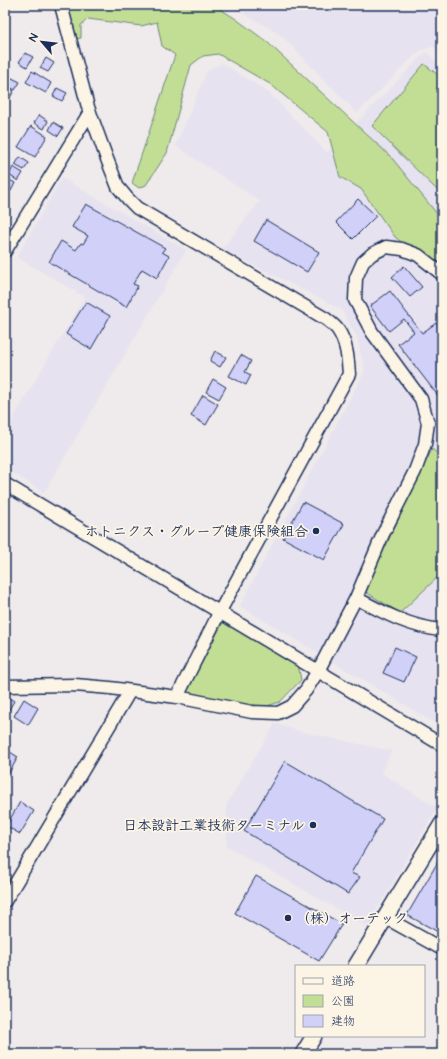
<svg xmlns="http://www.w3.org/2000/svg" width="447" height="1059" font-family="'Architects Daughter','Klee One',sans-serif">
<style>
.built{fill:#e6e2ef}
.green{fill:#c2de95;stroke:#6e867a}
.building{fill:#d1d0f8;stroke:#1b2f5e}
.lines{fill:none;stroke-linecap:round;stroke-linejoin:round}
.minor-casing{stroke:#1b2f5e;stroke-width:15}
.major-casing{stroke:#1b2f5e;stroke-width:18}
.minor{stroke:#fcf5e5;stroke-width:12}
.major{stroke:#fcf5e5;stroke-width:15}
.poi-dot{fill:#1b2f5e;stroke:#fcf5e5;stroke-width:1.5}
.labels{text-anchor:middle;stroke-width:3.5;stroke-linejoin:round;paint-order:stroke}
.poi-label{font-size:14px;font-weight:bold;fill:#1b2f5e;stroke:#fcf5e5;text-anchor:end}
</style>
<rect width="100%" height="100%" fill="#efeaeb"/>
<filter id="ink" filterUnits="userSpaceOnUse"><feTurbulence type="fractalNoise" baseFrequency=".025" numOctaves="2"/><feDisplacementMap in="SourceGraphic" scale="8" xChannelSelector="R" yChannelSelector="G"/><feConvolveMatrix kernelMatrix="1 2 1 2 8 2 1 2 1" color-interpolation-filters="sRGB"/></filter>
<g filter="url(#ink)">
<path class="built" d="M229,5H442V54L433,46L418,52L357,113L281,35Z
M426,52L442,67V727L240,606L365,371L357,337L341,309L222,249L260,201L176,146L207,71L222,63L269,93L327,153Z
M62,178L186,250L44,492L5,468V432L85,297L17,257Z
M275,724L302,732L391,751L381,773L437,808L367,926L227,846V804Z"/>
<path class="green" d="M68,5H214L236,19L267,42L391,157L442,220V274L395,237L361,189L340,177L328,132L270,84L218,54L203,56L191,65L167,153L146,185L139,188L132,183L175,55L162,46L157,22L141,26L88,19L81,25V38L75,39Z
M424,64L442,78V195L372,126Z
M432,449L438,454L442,452V573L400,613L364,591Z
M223,622L298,664L301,680L280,702L260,708L187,692Z"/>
<path class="building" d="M25,53L33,57L27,67L19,62Z
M46,58L54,63L48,72L40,68Z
M32,71L51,83L46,93L26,82Z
M10,77L20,82L15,90L6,85Z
M5,86L14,91L9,99L5,97Z
M57,88L67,93L62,101L53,96Z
M39,115L48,121L44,129L34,123Z
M53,122L63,128L58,136L49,130Z
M31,126L47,136L35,157L18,147Z
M20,157L29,163L24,170L15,165Z
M13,167L23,173L18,181L9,175Z
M6,178L15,183L11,191L5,188Z
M358,199L376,216L353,239L336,222Z
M86,204L165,248L162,252L169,256L157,278L142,269L133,284L138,286L126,307L49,262L61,241L76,250L81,243L83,244L88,236L72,227Z
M266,220L319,252L307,272L254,241Z
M404,266L422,287L410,297L392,277Z
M390,291L422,333L436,323L442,331V401L398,344L414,332L404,319L389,331L370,306Z
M86,302L110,316L91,349L66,334Z
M215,351L226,357L220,367L210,361Z
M241,355L251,361L245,372L251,375L246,385L229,376Z
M213,379L226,387L219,399L206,392Z
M203,395L218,404L206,425L191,416Z
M303,502L344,524L324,560L283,538Z
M395,647L416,657L404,682L383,673Z
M5,695L14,701L7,713L5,712Z
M24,699L38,708L28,725L14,716Z
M5,749L18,757L5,780Z
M285,761L383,819L351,873L360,877L348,894L244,831Z
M20,802L34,811L20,834L6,826Z
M439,860L442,862V934L407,915Z
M256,876L342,924L319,961L235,913Z"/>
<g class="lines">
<defs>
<path id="minor" d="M61,5L88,107L107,159L118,187L128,199L137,208L326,319C330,322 335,326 338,330C347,343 348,360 349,374L219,613L177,697
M5,251L90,112
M5,484L442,745
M356,598C384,613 410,627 442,630
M5,686L75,685L110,688L177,697L252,712L278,713L292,706L306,690L318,671L356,598L383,534L415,471L425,444L428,423L421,399L372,332L355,300L356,278L363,262L372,254L386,247L402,249L418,255L442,274
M5,901L130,691
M386,918L442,949"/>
<path id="major" d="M356,966L442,824
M303,1054L314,1036"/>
</defs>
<use href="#minor" class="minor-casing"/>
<use href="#major" class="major-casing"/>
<use href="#minor" class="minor"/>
<use href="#major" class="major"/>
</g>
</g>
<g class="poi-dot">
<circle cx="316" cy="531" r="4"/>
<circle cx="313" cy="825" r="4"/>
<circle cx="288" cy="918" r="4"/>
</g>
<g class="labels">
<g class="poi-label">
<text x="308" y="536">ホトニクス・グループ健康保険組合</text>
<text x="305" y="830">日本設計工業技術ターミナル</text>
<text x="296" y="923" text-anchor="start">（株）オーテック</text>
</g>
</g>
<rect width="447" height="1059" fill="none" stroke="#fcf5e5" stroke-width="20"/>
<rect x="10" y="10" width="427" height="1039" fill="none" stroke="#1b2f5e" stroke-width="1.5" filter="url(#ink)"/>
<rect x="295" y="965" width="130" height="72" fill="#fcf5e5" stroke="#a2a6af"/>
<rect x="303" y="978" width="20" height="6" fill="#fcf5e5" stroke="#a2a6af"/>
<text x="331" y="985" font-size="12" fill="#1b2f5e">道路</text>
<rect x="303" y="995" width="20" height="12" fill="#c2de95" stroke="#a2a6af"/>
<text x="331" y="1005" font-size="12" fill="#1b2f5e">公園</text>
<rect x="303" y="1015" width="20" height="12" fill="#d1d0f8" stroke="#a2a6af"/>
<text x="331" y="1025" font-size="12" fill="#1b2f5e">建物</text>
<g transform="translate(42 42) rotate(298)" stroke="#fcf5e5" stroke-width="3" paint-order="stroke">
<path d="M0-3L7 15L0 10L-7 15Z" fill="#1b2f5e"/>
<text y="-6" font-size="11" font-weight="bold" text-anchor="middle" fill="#1b2f5e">N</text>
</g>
</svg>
